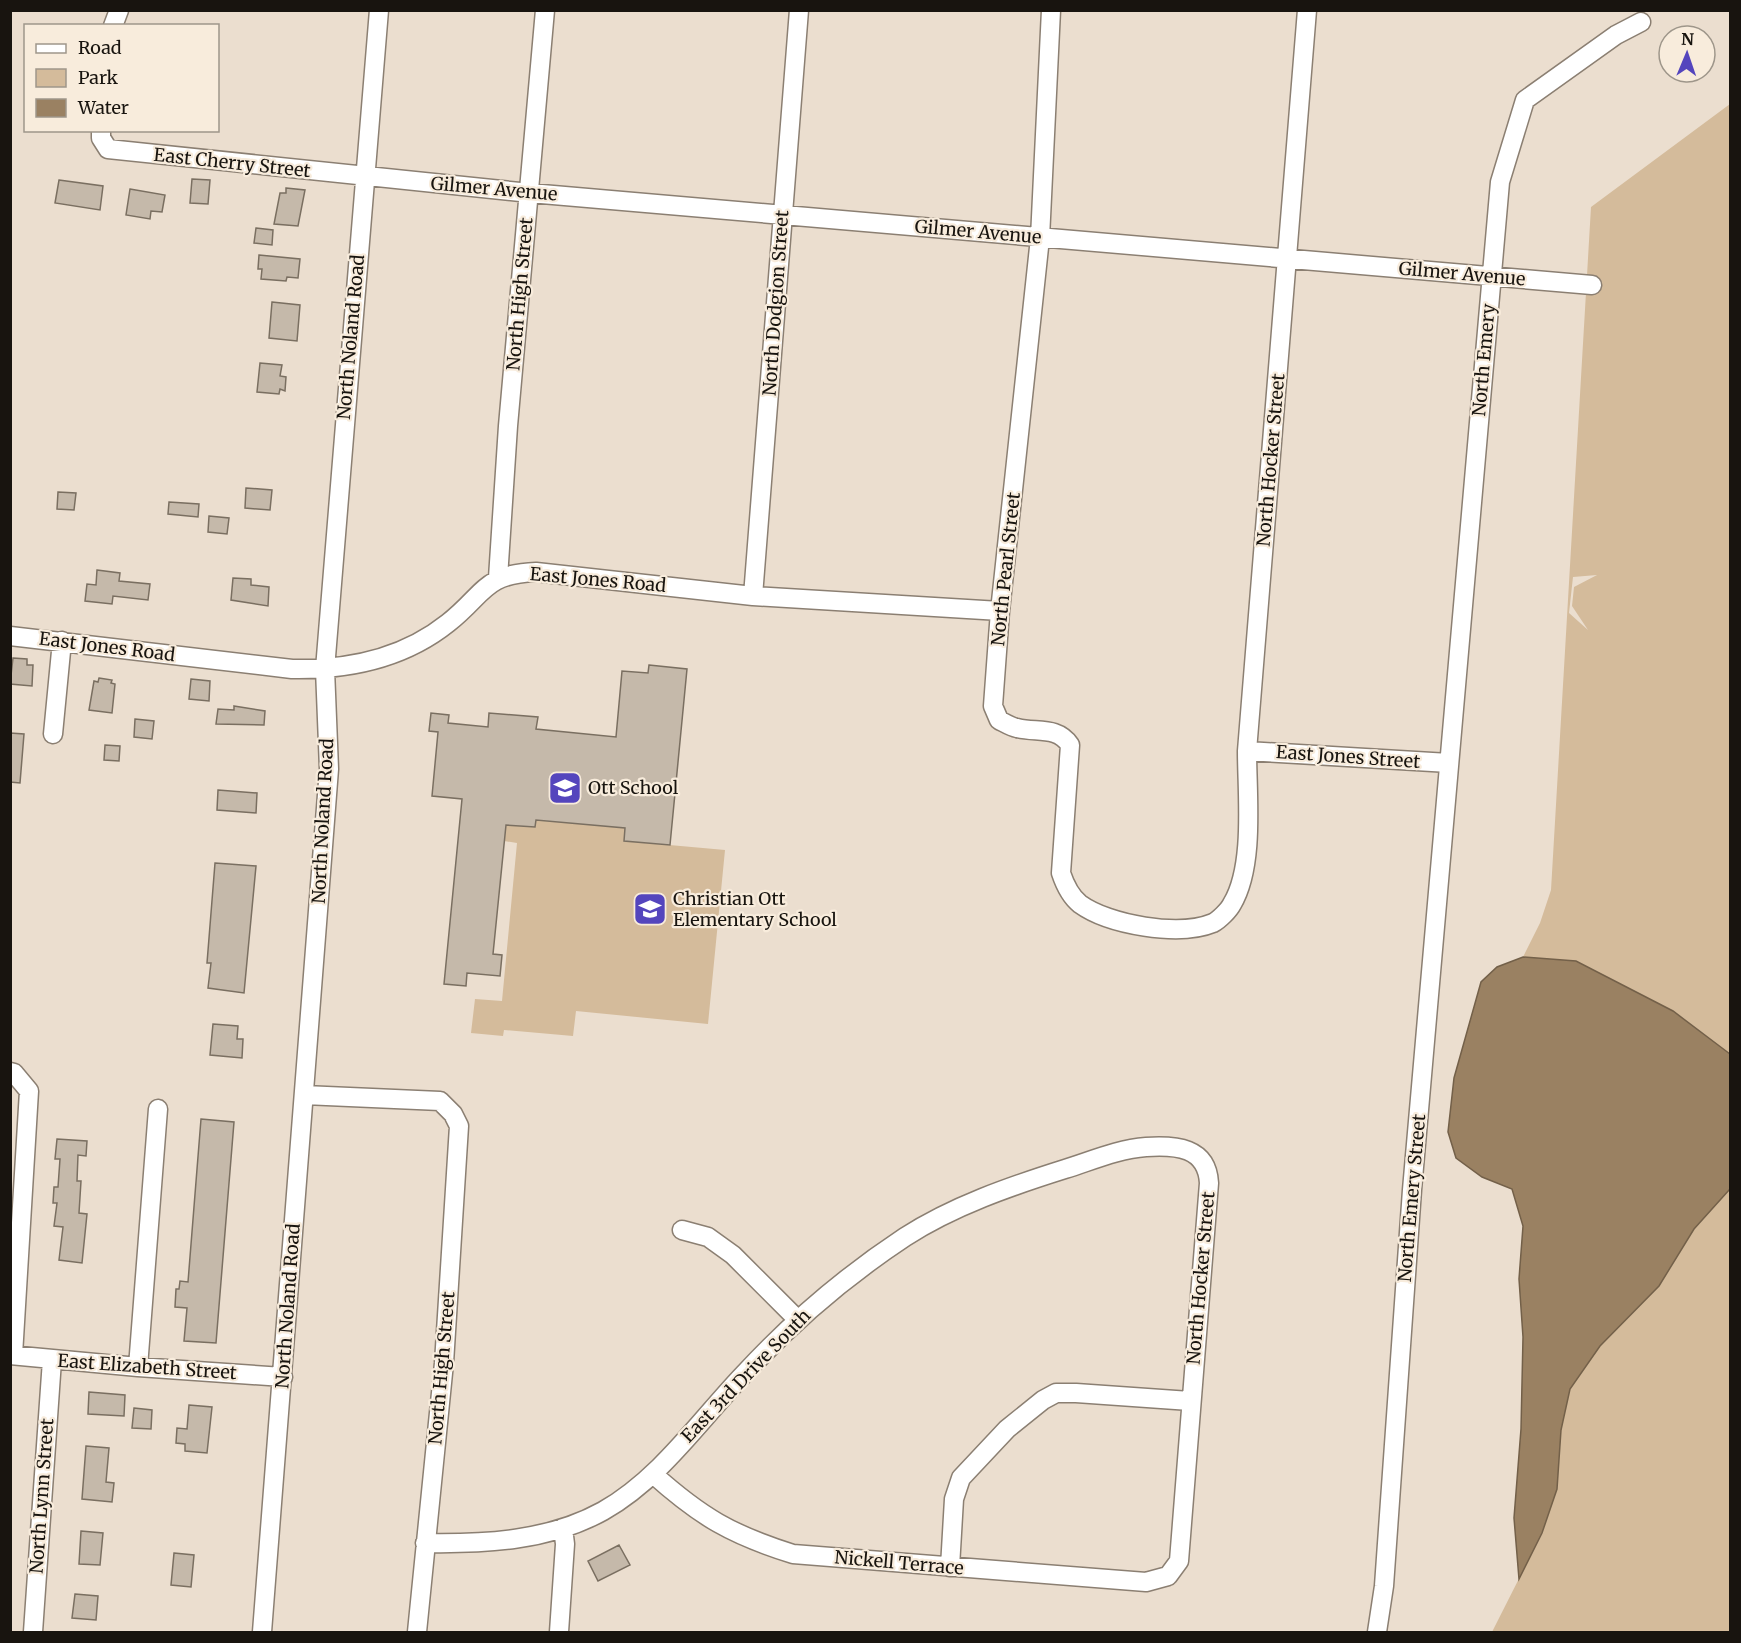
<svg xmlns="http://www.w3.org/2000/svg" width="1741" height="1643" font-family="Merriweather,serif">
<style>
.green{fill:#d4bb9b;fill-rule:evenodd}
.water{fill:#9a8162;stroke:#736049;stroke-width:1.5}
.building{fill:#c5b9aa;stroke:#7a6f61;stroke-width:1.5}
.lines{fill:none;stroke-linecap:round;stroke-linejoin:round}
.minor-casing{stroke:#8b7f72;stroke-width:21}
.minor{stroke:#fff;stroke-width:18}
.labels{text-anchor:middle;stroke-width:4.5;stroke-linejoin:round;paint-order:stroke}
.street-label{font-size:18px;fill:#18140f;stroke:#f8ecdc}
.poi-label{font-size:18px;fill:#18140f;stroke:#f8ecdc;text-anchor:start}
</style>
<rect width="100%" height="100%" fill="#ebdecf"/>
<path class="green" d="M1730,104V1054L1673,1011L1576,961L1523,957L1540,923L1551,890L1591,207ZM1597,575L1574,587L1572,606L1588,630L1569,613L1573,577Z
M536,820L625,828V841L725,850L708,1024L576,1011L573,1036L504,1030L503,1036L471,1033L475,999L502,1001L517,843L504,841L506,825L535,827Z
M1730,1189V1632H1492L1542,1533L1557,1489L1561,1430L1570,1389L1600,1346L1659,1286L1694,1229Z"/>
<path class="water" d="M1523,957L1576,961L1673,1011L1730,1054V1189L1694,1229L1659,1286L1600,1346L1570,1389L1561,1430L1557,1489L1542,1533L1519,1579L1514,1518L1521,1429L1523,1337L1519,1279L1523,1226L1512,1189L1482,1177L1456,1158L1448,1132L1454,1078L1481,982L1497,967Z"/>
<path class="building" d="M192,179L210,180L208,204L190,203Z
M59,180L103,186L100,210L55,203Z
M286,188L305,190L298,226L274,224L280,193H286Z
M130,189L165,195L162,212L151,211L150,219L126,215Z
M256,228L273,230L272,245L254,243Z
M259,255L300,259L298,278L287,277L286,281L261,279L262,269H258Z
M272,302L300,305L297,341L269,338Z
M260,363L282,365L280,376L286,377L285,391L280,389L279,394L257,392Z
M246,488L272,490L270,510L245,508Z
M58,492L76,493L74,510L57,509Z
M169,502L199,504L198,517L168,514Z
M209,516L229,518L227,534L208,532Z
M97,570L120,573L119,581L150,584L148,600L113,596L112,604L85,601L87,584L96,585Z
M233,578L251,579V585L269,587L268,606L231,600Z
M13,658L27,659V665H33L32,686L10,684Z
M649,665L687,669L670,845L624,841L625,828L536,820L535,827L506,825L493,954L502,955L500,976L467,973L466,986L444,984L462,799L432,796L438,732L429,731L431,713L449,715L448,723L488,727L489,713L538,717L536,729L616,737L622,671L648,673Z
M99,678L112,680L111,683L115,684L112,713L89,710L94,681L98,682Z
M191,679L210,681L209,701L189,699Z
M234,706L265,711L264,725L216,724L218,709L234,710Z
M135,719L154,721L152,739L134,737Z
M10,733L24,734L20,783L10,782Z
M105,745L120,746L119,761L104,760Z
M218,790L257,793L256,813L217,810Z
M215,863L256,866L244,993L208,988L211,963H207Z
M213,1024L238,1026L237,1039H243L242,1058L210,1055Z
M201,1119L234,1122L216,1343L184,1341L187,1308L175,1307L176,1289H179L180,1281L188,1282Z
M57,1139L87,1141L86,1156L78,1155L77,1181H81L79,1213L87,1214L82,1263L59,1260L63,1227L54,1226L57,1203H53L54,1187H58L60,1159H55Z
M89,1392L125,1395L124,1416L88,1414Z
M189,1405L212,1407L207,1453L185,1451V1444L176,1443L177,1428L187,1429Z
M134,1408L152,1410L151,1429L132,1428Z
M86,1446L109,1448L106,1482L114,1483L112,1502L82,1499Z
M81,1531L103,1533L100,1565L79,1564Z
M619,1545L630,1565L598,1581L588,1561Z
M174,1553L194,1555L191,1587L171,1585Z
M75,1594L98,1596L96,1620L72,1618Z"/>
<g class="lines">
<defs>
<path id="minor" d="M1051,10L1040,238L1000,611L993,706L999,720C1005,723 1011,727 1017,728C1037,733 1057,726 1070,745L1061,873C1065,885 1070,896 1080,904C1109,925 1179,937 1213,923C1219,920 1229,910 1232,904C1255,866 1247,794 1247,751L1307,10
M113,26L119,10
M101,130V138L108,149L530,193L1592,285
M498,578L508,426L545,10
M753,596L799,10
M10,636L292,669C348,670 403,659 448,623C485,594 483,574 536,572L753,596L1000,611
M53,734L62,641
M1247,751L1449,763
M10,1072L14,1073L29,1091L13,1355
M304,1095L440,1101L453,1114L459,1126L444,1363L417,1632
M682,1230L708,1237L733,1255L797,1319
M10,1355L138,1367L283,1377
M138,1367L158,1109
M653,1474C701,1517 732,1535 793,1554L1146,1582L1168,1576
M425,1543C485,1544 549,1541 603,1511C660,1479 700,1420 744,1374C792,1322 846,1276 905,1237C953,1206 1011,1186 1065,1169C1091,1161 1118,1149 1146,1147C1176,1145 1207,1147 1209,1183L1179,1561L1168,1576
M950,1567L954,1499L961,1478L1007,1429L1043,1400L1056,1393H1076L1190,1401
M33,1632L52,1360
M262,1632L329,769L325,669L379,10
M559,1632L565,1544L563,1528
M1377,1632L1384,1586L1412,1190L1500,182L1525,100L1616,35L1641,22"/>
</defs>
<use href="#minor" class="minor-casing"/>
<use href="#minor" class="minor"/>
</g>
<defs>
<symbol id="school-square" viewBox="-11 -11 22 22"><rect x="-9" y="-9" width="18" height="18" rx="4" fill="#5445bd" stroke="#f8ecdc"/><path d="M0-5L7-2L0 1L-7-2ZM-4 1L0 2.5L4 1V4Q0 6-4 4Z" fill="#fff"/></symbol>
</defs>
<g fill-rule="evenodd">
<use href="#school-square" x="546" y="769" width="38" height="38"/>
<use href="#school-square" x="631" y="890" width="38" height="38"/>
</g>
<g class="labels">
<g class="street-label">
<text transform="translate(232 163) rotate(6)" y="6">East Cherry Street</text>
<text transform="translate(494 189) rotate(5)" y="6">Gilmer Avenue</text>
<text transform="translate(978 232) rotate(5)" y="6">Gilmer Avenue</text>
<text transform="translate(1462 274) rotate(5)" y="6">Gilmer Avenue</text>
<text transform="translate(520 294) rotate(-85)" y="6">North High Street</text>
<text transform="translate(776 303) rotate(-86)" y="6">North Dodgion Street</text>
<text transform="translate(351 337) rotate(-85)" y="6">North Noland Road</text>
<text transform="translate(1484 360) rotate(-85)" y="6">North Emery</text>
<text transform="translate(1271 460) rotate(-85)" y="6">North Hocker Street</text>
<text transform="translate(1006 569) rotate(-84)" y="6">North Pearl Street</text>
<text transform="translate(598 580) rotate(5)" y="6">East Jones Road</text>
<text transform="translate(107 647) rotate(7)" y="6">East Jones Road</text>
<text transform="translate(1348 757) rotate(4)" y="6">East Jones Street</text>
<text transform="translate(323 821) rotate(-87)" y="6">North Noland Road</text>
<text transform="translate(1412 1198) rotate(-85)" y="6">North Emery Street</text>
<text transform="translate(1201 1278) rotate(-85)" y="6">North Hocker Street</text>
<text transform="translate(288 1306) rotate(-86)" y="6">North Noland Road</text>
<text transform="translate(147 1367) rotate(4)" y="6">East Elizabeth Street</text>
<text transform="translate(442 1368) rotate(-85)" y="6">North High Street</text>
<text transform="translate(746 1376) rotate(-46)" y="6">East 3rd Drive South</text>
<text transform="translate(42 1496) rotate(-86)" y="6">North Lynn Street</text>
<text transform="translate(899 1563) rotate(5)" y="6">Nickell Terrace</text>
</g>
<g class="poi-label">
<text x="588" y="794">Ott School</text>
<text x="673" y="905">Christian Ott<tspan x="673" dy="21">Elementary School</tspan></text>
</g>
</g>
<rect width="1741" height="1643" fill="none" stroke="#18140f" stroke-width="24"/>
<rect x="24" y="24" width="195" height="108" fill="#f8ecdc" stroke="#9e968a" stroke-width="1.5"/>
<rect x="36" y="44" width="30" height="9" fill="#ffffff" stroke="#9e968a" stroke-width="1.5"/>
<text x="78" y="54" font-size="18" fill="#18140f">Road</text>
<rect x="36" y="69" width="30" height="18" fill="#d4bb9b" stroke="#9e968a" stroke-width="1.5"/>
<text x="78" y="84" font-size="18" fill="#18140f">Park</text>
<rect x="36" y="99" width="30" height="18" fill="#9a8162" stroke="#9e968a" stroke-width="1.5"/>
<text x="78" y="114" font-size="18" fill="#18140f">Water</text>
<g transform="translate(1687 54) rotate(2)"><circle r="28" fill="#f8ecdc" stroke="#9e968a" stroke-width="1.5"/>
<path d="M0-4.5L10 22L0 15L-10 22Z" fill="#5445bd"/>
<text y="-9" font-size="16" font-weight="bold" text-anchor="middle" fill="#18140f">N</text>
</g>
</svg>
